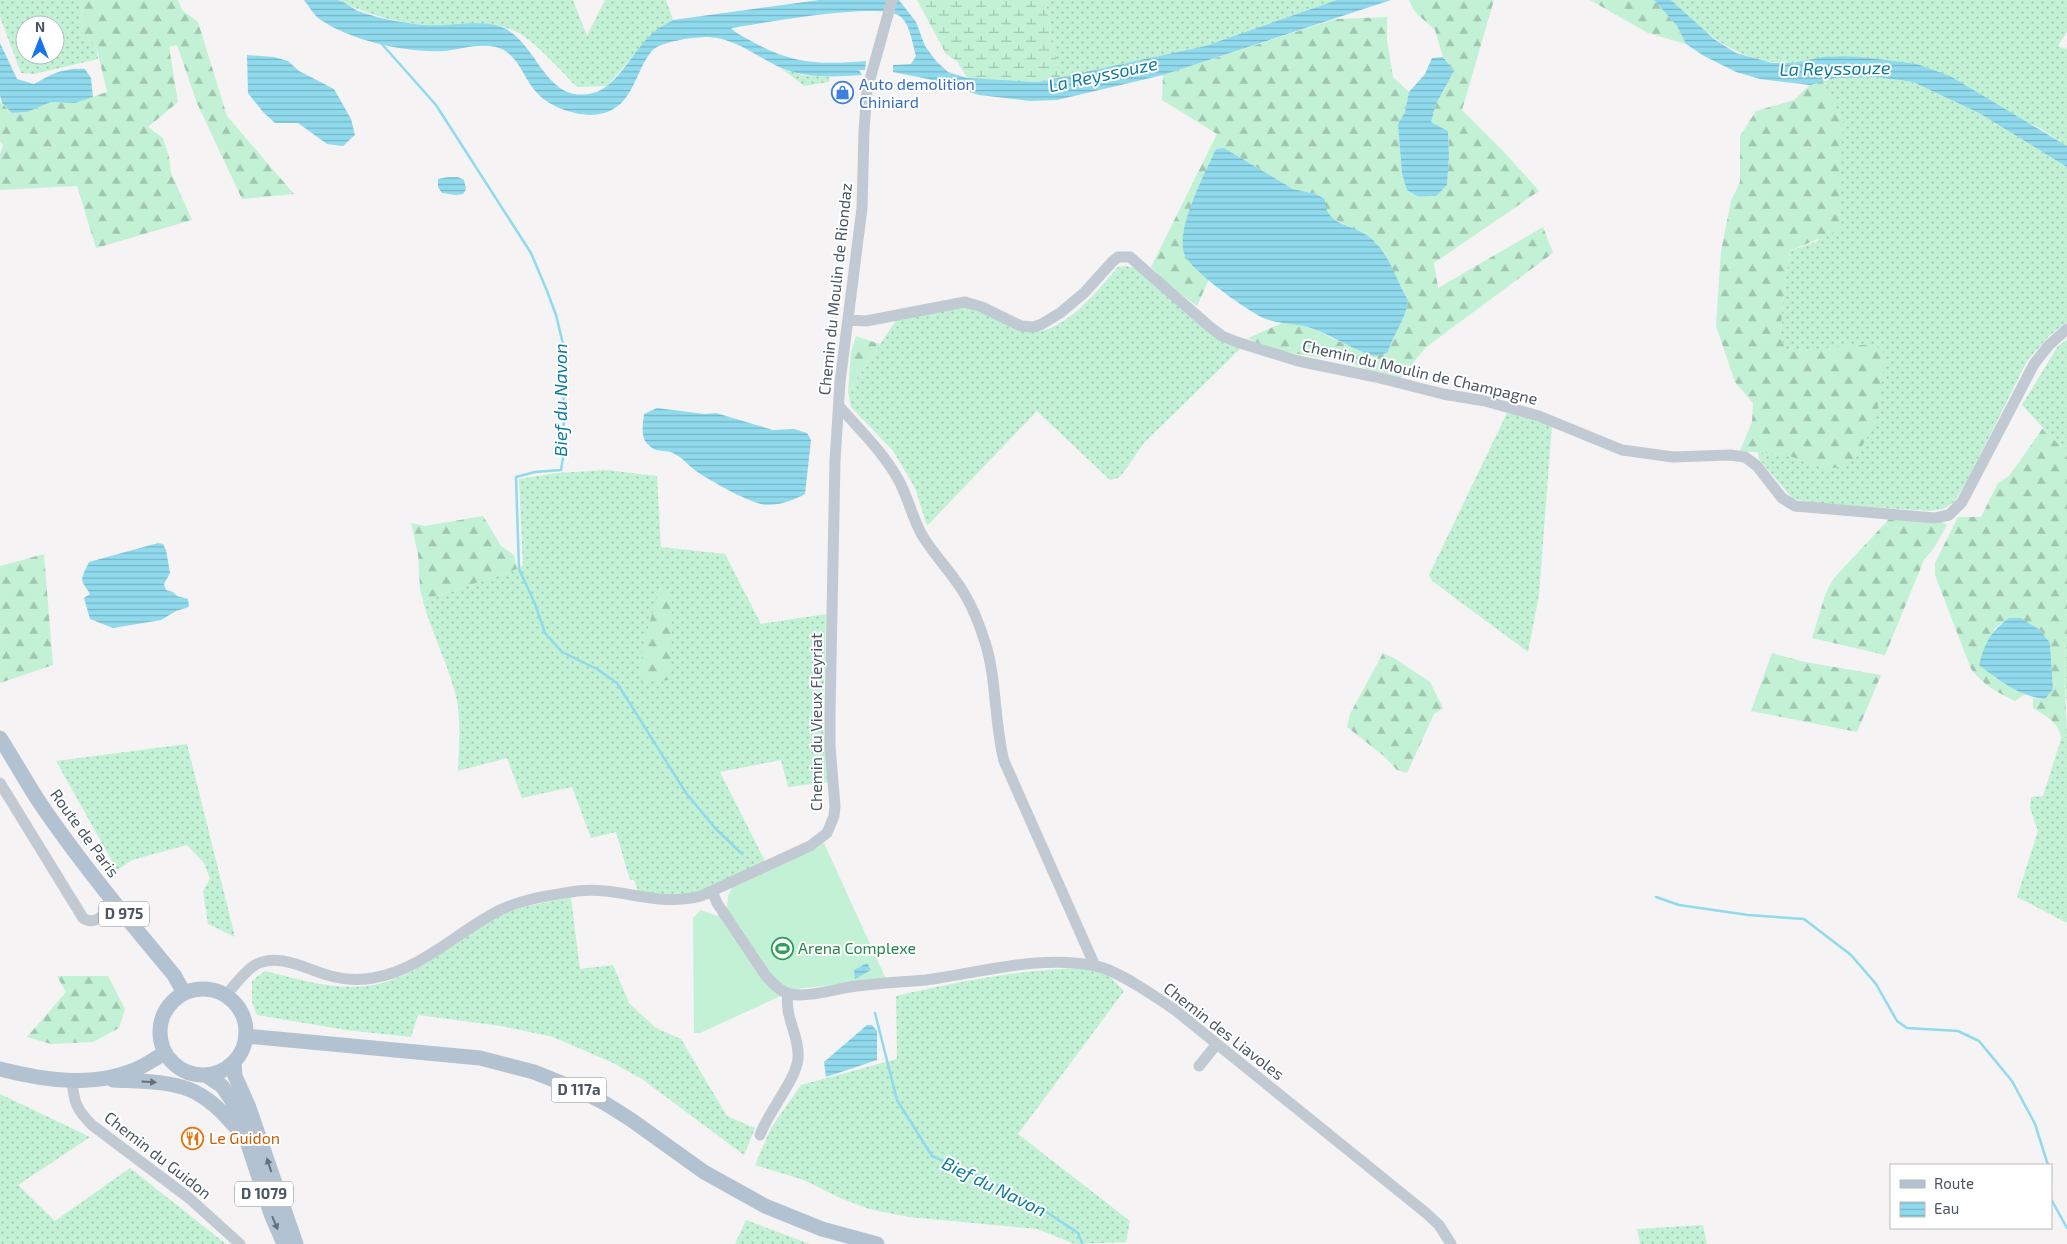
<svg xmlns="http://www.w3.org/2000/svg" width="2067" height="1244" font-family="'Exo 2',sans-serif">
<style>
.grass{fill:url(#grass-dots);fill-rule:evenodd}
.forest{fill:url(#forest-firs)}
.wetland{fill:url(#wetland-marsh)}
.pitch{fill:#c3f1d5}
.water{fill:url(#water-rules)}
.lines{fill:none;stroke-linecap:round;stroke-linejoin:round}
.stream{stroke:#90daee;stroke-width:2.5}
.minor{stroke:#c1cad2;stroke-width:11}
.major{stroke:#b3c2d1;stroke-width:15}
.oneway{fill:#64717d}
.labels{text-anchor:middle;stroke-width:4;stroke-linejoin:round;paint-order:stroke}
.shield{fill:#fff;stroke:#808990;stroke-width:1}
.shield-label{font-size:15px;font-weight:bold;fill:#4a5661}
.shop-label{font-size:16px;fill:#366cbe;stroke:#fff;text-anchor:start}
.street-label{font-size:16px;fill:#4a5661;stroke:#fff}
.leisure-label{font-size:16px;fill:#27864d;stroke:#fff;text-anchor:start}
.food-label{font-size:16px;fill:#c56008;stroke:#fff;text-anchor:start}
.water-label{font-size:18px;font-style:italic;fill:#0c7c9b;stroke:#fff}
</style>
<defs>
<pattern id="grass-dots" width="8" height="8" patternUnits="userSpaceOnUse" patternTransform="scale(1.25)"><rect width="8" height="8" fill="#c3f1d5"/><path d="M2 2h.1M6 6h.1" fill="none" stroke="#a0c6b0" stroke-width="1.8" stroke-linecap="round"/></pattern>
<pattern id="forest-firs" width="22" height="20" patternUnits="userSpaceOnUse" patternTransform="scale(1.25)"><rect width="22" height="20" fill="#c3f1d5"/><path d="M5 1l3.5 6h-7zM16 11l3.5 6h-7z" fill="#a0c6b0"/></pattern>
<pattern id="wetland-marsh" width="20" height="14" patternUnits="userSpaceOnUse" patternTransform="scale(1.25)"><rect width="20" height="14" fill="#c3f1d5"/><path d="M1 5h8M5 5V1M11 12h8M15 12V8" fill="none" stroke="#a0c6b0"/></pattern>
<pattern id="water-rules" width="6" height="5" patternUnits="userSpaceOnUse" patternTransform="scale(1.25)"><rect width="6" height="5" fill="#90daee"/><path d="M0 2.5h6" fill="none" stroke="#78b4c4"/></pattern>
</defs>
<rect width="100%" height="100%" fill="#f5f3f3"/>
<path class="grass" d="M0,0H81L82,35L96,45L98,59L34,74L21,73L0,17ZM25,25H55V55H25Z
M338,0H573L587,36L605,0H666L673,20L654,32L607,86L577,87C563,73 532,38 515,31C487,19 471,26 444,26C406,25 371,17 338,0Z
M1045,0H1337L1205,46L1060,78Z
M1671,0H2067V32L2058,46L2065,49L2067,47V146L2038,127L1845,56C1837,57 1829,57 1822,58C1812,59 1801,63 1791,63C1741,65 1704,33 1671,0Z
M778,66L802,75L830,77L829,82L804,86Z
M1877,77L1913,82L1979,113L2067,167V322L2049,336L2027,361L1967,481L1954,502L1943,509L1930,511L1815,503L1793,499L1759,459L1758,452L1784,454L1826,469V349L1786,351L1780,337L1785,282L1790,251L1818,241L1843,120L1821,81L1835,78Z
M1126,266L1135,268L1212,333L1240,349L1144,443L1123,473L1118,478L1110,480L1037,411L927,526L915,488L893,451L851,407L848,392L897,319C916,316 955,304 972,309C990,313 1006,327 1025,331C1059,340 1099,289 1118,267Z
M2067,340V458L2060,446L2022,405L2058,346Z
M1508,411L1552,425L1539,595L1528,652L1432,581L1429,575Z
M606,470L657,476L661,547L725,554L761,624L826,614L823,726L828,782L788,787L781,760L720,772L765,861C738,874 709,893 678,895C665,896 651,894 639,893L634,880H630L616,832L591,838L572,787L522,798L507,758L458,771C459,744 462,715 454,689C446,659 431,632 423,601L517,569L523,565L519,479L557,473Z
M2067,638V708L2064,675L2065,639Z
M2067,730V923L2017,897L2038,831L2030,808L2031,797L2043,796L2061,739Z
M187,744L235,937L208,924L203,891L210,879L204,863L187,845L132,860L117,870L56,761Z
M571,898L580,969L613,965L629,1003L656,1028L681,1039L727,1116L755,1128L744,1155L642,1079L611,1062L553,1037L501,1026L418,1015L411,1037L346,1030L257,1015L252,1002V981L265,971C298,979 332,990 366,986C412,982 451,942 490,921C515,906 543,903 571,898Z
M1086,968L1108,975L1124,991L1018,1134L1130,1221L1126,1242L1075,1244L1037,1229L909,1217L869,1209L840,1198L804,1180L755,1165L771,1128L801,1085L897,1059L896,996C958,982 1022,969 1086,968Z
M0,1094L90,1137L18,1185L55,1221L130,1168L226,1244H0Z
M746,1220L810,1244H735Z
M1703,1225L1707,1244H1640L1637,1229Z"/>
<path class="forest" d="M81,0H178L182,10L198,22L227,116L294,194L242,199L197,103L177,45L169,47L178,102L148,127L163,138L169,157L171,173L192,220L96,248L77,186L0,190V154L3,145L0,141V102L12,113L27,112L51,102L75,103L107,92L96,45L82,35Z
M1409,0H1494L1462,110L1505,153L1539,191L1434,263L1438,288L1543,227L1553,253L1425,348L1401,378L1344,362L1269,349L1248,338L1282,323L1298,324L1315,329L1333,339L1376,356L1388,352C1393,334 1407,318 1408,300L1376,242L1329,216L1325,209V199L1316,194L1293,189L1224,148L1216,149L1194,198L1197,271L1209,279L1197,306L1169,285L1151,267L1217,134L1162,100L1163,75L1336,19L1387,17V40L1393,77L1409,92L1405,112L1398,124L1402,174L1407,190L1447,185L1449,157L1448,131L1431,122L1436,104L1454,71L1443,57L1435,30L1415,12Z
M1590,0H1654L1677,26L1686,44L1648,33Z
M1821,81L1843,120L1839,230L1790,251L1785,282L1780,337L1787,351L1874,344L1885,354L1881,394L1872,430L1853,460L1840,467L1826,469L1784,454L1740,451L1752,422L1753,403L1735,382L1716,326L1721,251L1731,201L1740,182V136L1756,111L1794,100L1810,85Z
M856,336L880,344L848,392L851,352Z
M2043,428L2060,446L2067,458V638L2065,639L2064,675L2067,730L2061,739C2060,723 2046,716 2033,708V698L2045,699L2053,689L2050,643L2040,630L2021,618H2009L1994,629V677L2025,694L2015,701C1997,692 1983,685 1971,669L1935,575V563L1958,517H1981L1998,483L2009,476Z
M483,516L501,546L514,555L517,569L423,601L420,589L418,554L411,523L425,526Z
M1890,518L1942,522L1947,525L1934,548L1924,560L1885,655L1812,638L1826,592L1834,578Z
M44,554L53,665L0,683V566Z
M661,583L672,603L671,680L641,682L642,649Z
M1383,653L1394,658L1430,682L1443,708L1434,714L1407,773L1397,770L1384,756L1347,727L1350,714Z
M1772,653L1805,662L1881,675L1857,732L1751,711Z
M57,976H108L125,1009L119,1028L93,1042L51,1044L27,1037L66,992Z"/>
<path class="wetland" d="M917,0H1045L1060,78L1039,82L967,78L957,61L946,54Z"/>
<path class="pitch" d="M824,843L886,979L796,989L700,1033H694L693,918L701,910L717,916L727,907L728,896L732,888Z"/>
<path class="water" d="M304,0C314,0 328,0 338,0C345,2 352,8 358,11C380,19 403,23 425,25C448,27 484,18 504,28C538,44 546,105 593,93C617,88 635,47 654,32C659,27 667,24 673,20L819,0H899L916,22L925,46L936,61L948,72L967,78L1039,82L1205,46L1337,0H1391L1163,75L1057,100L1030,101L979,95L928,79L893,72V65L911,64L916,56C913,45 910,25 901,17C883,0 759,24 731,28C737,34 746,38 753,42C793,64 821,65 866,61L865,70H859L862,75C833,77 805,79 777,66C755,55 734,38 708,37C695,37 659,41 651,52C635,72 633,105 604,113C584,119 552,109 538,94C523,79 519,53 496,47C478,43 462,49 444,51C408,53 351,41 321,20C314,16 309,6 304,0Z
M1654,0H1671L1714,39L1736,53L1772,63H1793L1823,57L1845,56L1869,58L1917,64L1950,76L2067,146V167L1979,113L1913,82L1877,77L1835,78L1810,85L1760,79L1736,72L1704,56L1686,44L1677,26Z
M0,43L17,79L34,84C51,74 65,67 85,69L91,78L93,97L75,103L51,102L27,112L12,113L2,103L0,95Z
M247,55L274,57L288,61L299,71L334,89L351,119L355,135L343,146L327,144L298,123H275L263,112L248,93Z
M1443,57L1454,71L1436,104L1431,122L1448,131L1449,157L1447,185L1436,196H1417L1407,190L1402,174L1398,124L1405,112L1409,92L1425,74L1432,58Z
M1224,148L1293,189L1316,194L1325,199C1324,228 1358,223 1375,242C1390,257 1397,282 1408,300C1407,318 1393,334 1388,352C1385,353 1381,355 1377,356C1365,356 1328,334 1314,329C1299,323 1282,325 1266,319C1250,313 1188,269 1184,253C1176,228 1205,173 1216,149Z
M448,177H458L464,180L466,189L463,194L456,195L442,193L438,187V179Z
M657,408L705,414L716,413L773,430L794,429L807,433L811,440L805,494C793,501 774,507 761,504C744,500 711,481 696,471C689,466 683,458 675,454C665,448 656,456 645,441C641,433 643,422 644,414Z
M158,543L163,544L166,550L170,573L164,584L166,590L173,592L177,596L188,599L189,607L176,611L161,620L113,628L90,619L84,598L90,594C88,590 85,587 83,583C80,577 87,567 89,562Z
M2009,618H2021L2040,630L2050,643L2053,689L2045,699C2021,697 1998,680 1979,665C1985,643 1990,632 2009,618Z
M867,963L871,970L855,979L854,970Z
M867,1025H872L877,1031V1060L826,1077L824,1062Z"/>
<g class="lines">
<path class="stream" d="M381,43L436,105L531,253L547,291L556,315L563,344L564,452L561,470L535,472L516,477L519,569L535,604L545,633L562,652L597,669L617,683L686,793L715,828L742,854
M1656,897L1679,905L1748,915L1804,919L1851,955L1876,984L1897,1021L1907,1028L1958,1031L1979,1041L2012,1081L2035,1124L2048,1165
M875,1013L897,1100L932,1156L985,1179L1033,1203L1078,1233L1082,1243
M2051,1170V1178
M2051,1199L2067,1228"/>
<path class="minor" d="M848,320L866,321L965,302L982,307L1021,326L1034,327L1042,324L1060,313L1084,293L1113,261L1118,257H1130L1210,327L1222,336L1237,342L1298,361L1376,377L1443,394L1485,401L1539,416L1622,450L1673,457L1730,455L1745,457L1757,466L1782,498L1795,506L1935,518L1949,515L1962,502L2034,364L2049,345L2067,329
M839,406C859,429 883,452 898,479C908,497 912,517 922,535C934,555 952,573 964,593C973,608 980,626 985,642C997,680 994,722 1004,761L1095,966
M0,783L83,918C96,927 106,912 116,904
M712,891L717,903L766,976C773,983 780,992 790,994C809,998 838,988 857,986C880,983 903,982 926,980C980,973 1040,954 1096,966C1119,971 1155,996 1175,1010L1426,1213L1439,1225L1451,1244
M226,995C235,985 244,972 255,965C281,951 310,972 335,977C347,980 361,980 373,978C421,970 458,931 500,910C523,899 551,895 577,891C621,886 656,908 701,896L810,846L827,833L834,816L835,806L830,746V712L835,461L840,382L862,208L864,131L867,90L892,0
M1199,1066L1216,1045
M72,1081C74,1102 76,1109 92,1125L189,1198L240,1244
M760,1135C769,1110 795,1082 798,1059C800,1036 784,1017 788,994"/>
<path class="major" d="M0,738C15,761 28,786 44,809C84,867 129,921 174,975L184,993
M160 1032a43 43 0 1 1 86 0a43 43 0 1 1-86 0Z
M247,1036L480,1058L534,1072L581,1091L603,1102L630,1119L704,1172L765,1206L822,1229L877,1244
M234,1063L235,1076L248,1105L296,1244
M0,1069C46,1081 97,1088 141,1067C149,1063 157,1057 165,1053
M207,1076L222,1086L235,1105L271,1214L284,1244
M113,1080C176,1083 199,1080 241,1134"/>
</g>
<defs><path id="oneway-solid" d="M-6-.8H1V-3.2L6.5 0L1 3.2V.8H-6Z" transform="scale(1.25)"/></defs>
<g class="oneway">
<use href="#oneway-solid" transform="translate(149 1082) rotate(4)"/>
<use href="#oneway-solid" transform="translate(269 1165) rotate(-108)"/>
<use href="#oneway-solid" transform="translate(275 1223) rotate(67)"/>
</g>
<defs>
<symbol id="shop-ring" viewBox="-11 -11 22 22"><circle r="9.5" fill="#fff" stroke="#3f7fe0" stroke-width="1.5"/><path d="M-5-2.5h2.3a2.7 3.5 0 0 1 5.4 0H5L5.5 6h-11ZM-1.5-2.5h3a1.5 2.3 0 0 0-3 0Z" fill="#3f7fe0"/></symbol>
<symbol id="stadium-ring" viewBox="-11 -11 22 22"><circle r="9.5" fill="#fff" stroke="#2e9e5b" stroke-width="1.5"/><path d="M0-5a6.5 5 0 1 0 0 10a6.5 5 0 1 0 0-10ZM-3.5-1.8h7v3.6h-7Z" fill="#2e9e5b"/></symbol>
<symbol id="restaurant-ring" viewBox="-11 -11 22 22"><circle r="9.5" fill="#fff" stroke="#e8710a" stroke-width="1.5"/><path d="M-5-6h1v4h1v-4h1v4h1v-4h1v5L-1.5 .5V6h-2V.5L-5-1ZM5-6V6H3V1.5H1.5Q1.5-4 5-6Z" fill="#e8710a"/></symbol>
</defs>
<g fill-rule="evenodd">
<use href="#shop-ring" x="830" y="80" width="25" height="25"/>
<use href="#stadium-ring" x="770" y="936" width="25" height="25"/>
<use href="#restaurant-ring" x="180" y="1126" width="25" height="25"/>
</g>
<g class="labels">
<g class="shield">
<rect x="99" y="901.5" width="50" height="25" rx="4"/>
<rect x="551.5" y="1077.5" width="55" height="25" rx="4"/>
<rect x="235" y="1181.5" width="58" height="25" rx="4"/>
</g>
<g class="shield-label">
<text x="124" y="919">D 975</text>
<text x="579" y="1095">D 117a</text>
<text x="264" y="1199">D 1079</text>
</g>
<g class="shop-label">
<text x="859" y="90">Auto demolition<tspan x="859" dy="18">Chiniard</tspan></text>
</g>
<g class="street-label">
<text transform="translate(835 289) rotate(-84)" y="6">Chemin du Moulin de Riondaz</text>
<text transform="translate(1420 372) rotate(13)" y="6">Chemin du Moulin de Champagne</text>
<text transform="translate(816 722) rotate(-90)" y="6">Chemin du Vieux Fleyriat</text>
<text transform="translate(85 833) rotate(54)" y="6">Route de Paris</text>
<text transform="translate(1224 1031) rotate(38)" y="6">Chemin des Liavoles</text>
<text transform="translate(158 1155) rotate(38)" y="6">Chemin du Guidon</text>
</g>
<g class="leisure-label">
<text x="798" y="954">Arena Complexe</text>
</g>
<g class="food-label">
<text x="209" y="1144">Le Guidon</text>
</g>
<g class="water-label">
<text transform="translate(1835 69) rotate(-1)" y="6">La Reyssouze</text>
<text transform="translate(1103 75) rotate(-12)" y="6">La Reyssouze</text>
<text transform="translate(561 400) rotate(-90)" y="6">Bief du Navon</text>
<text transform="translate(994 1187) rotate(26)" y="6">Bief du Navon</text>
</g>
</g>
<rect x="1890" y="1164" width="162" height="65" fill="#ffffff" stroke="#b7bbc0"/>
<rect x="1900" y="1180" width="25" height="8" fill="#b3c2d1" stroke="#b7bbc0"/>
<text x="1934" y="1189" font-size="15" fill="#4a5661">Route</text>
<rect x="1900" y="1202" width="25" height="15" fill="url(#water-rules)" stroke="#b7bbc0"/>
<text x="1934" y="1214" font-size="15" fill="#4a5661">Eau</text>
<g transform="translate(40 40)"><circle r="24" fill="#ffffff" stroke="#b7bbc0"/>
<path d="M0-4L9 19L0 12L-9 19Z" fill="#1a73e8"/>
<text y="-8" font-size="14" font-weight="bold" text-anchor="middle" fill="#4a5661">N</text>
</g>
</svg>
